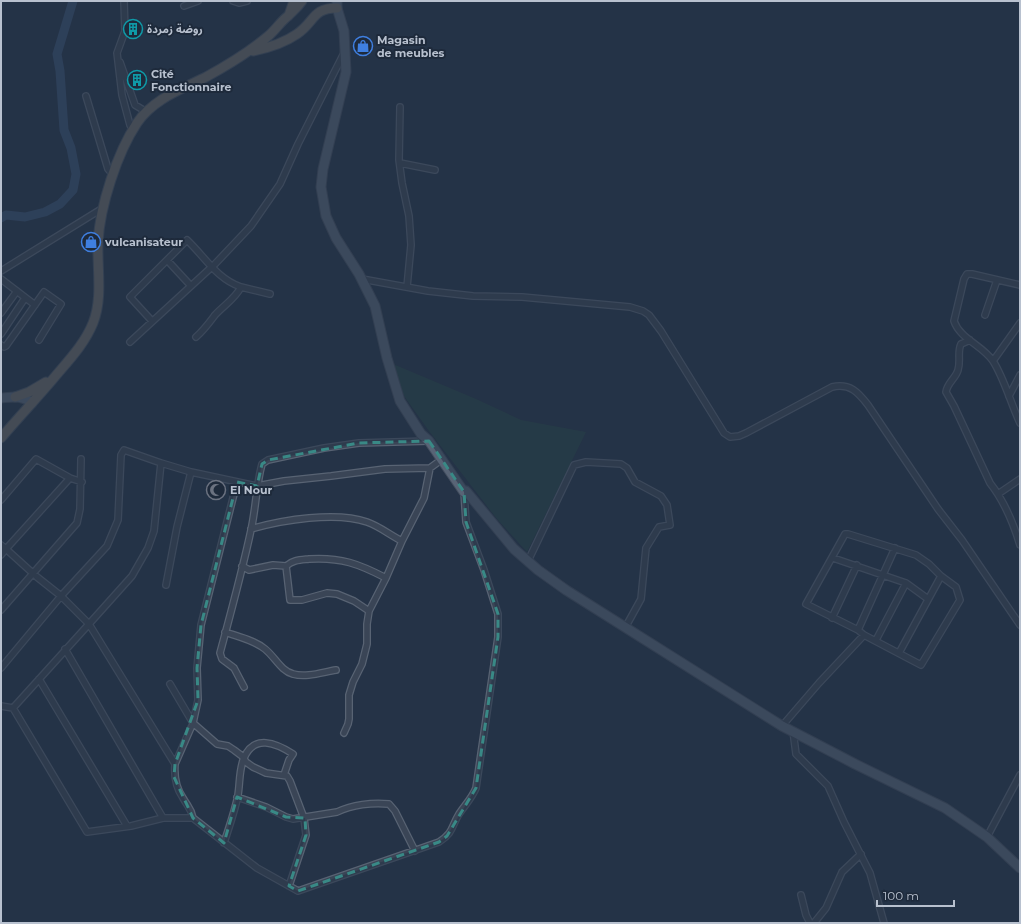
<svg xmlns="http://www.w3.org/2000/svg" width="1021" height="924" font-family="Montserrat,'Noto Sans Arabic',sans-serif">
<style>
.green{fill:#274447}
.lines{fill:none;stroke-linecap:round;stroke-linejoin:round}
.river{stroke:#395070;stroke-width:9}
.minor-casing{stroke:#586373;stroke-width:8}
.primary-casing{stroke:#434e5f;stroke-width:11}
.trunk-casing{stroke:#445060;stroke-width:11}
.minor{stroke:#3a4556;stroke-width:5.5}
.primary{stroke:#586476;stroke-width:9}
.trunk{stroke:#6a6866;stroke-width:9}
.marked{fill:none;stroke:#398986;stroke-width:3;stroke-dasharray:8 5;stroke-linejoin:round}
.labels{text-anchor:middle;stroke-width:4;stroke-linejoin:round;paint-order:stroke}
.poi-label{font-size:11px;font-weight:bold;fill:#b8c1cf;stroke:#1e2a3b;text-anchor:start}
</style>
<rect width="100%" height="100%" fill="#253347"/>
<path class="green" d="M393,364L476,399L521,420L586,432L527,552L497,519L429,431L404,396Z"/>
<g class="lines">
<path class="river" d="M1,218L6,215L25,217L45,212L60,204L73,190L76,174L71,148L64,130L60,71L57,54L73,1"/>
<defs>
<path id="minor" d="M124,1L125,31L117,53L122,95L130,125L133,129
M233,1L239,3L247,1
M184,6L198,1
M120,62L135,105L145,111
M86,96L108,169L113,175
M400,107L399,160L402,183L409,216L411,245L407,287
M400,163L435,170
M167,260L191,286
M1,271L103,208
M1,279L35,305
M362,279L428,291L473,296L522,297L630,307L643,311L649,315L661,331L724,433L730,437L739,436L746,433L832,387C850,383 858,392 868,405L938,509L962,540L1020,625
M1020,285L972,274H967L964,279L954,321C960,339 982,345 993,361C1004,378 1011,404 1020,423
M241,287L270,294
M1,313L17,291
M985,315L997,280
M152,321L130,297L187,240C205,257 217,279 241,287C235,299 224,305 215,315C209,323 204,330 196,337
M1,334L25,298
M970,340L961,344C957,352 961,361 958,370C956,378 947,383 946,392L954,406L990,483C1005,502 1013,522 1020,545
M130,342L215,264L251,226L280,184L298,144L344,53
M1,345L4,347L6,346L44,292L61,304L39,340
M993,361L1020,323
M1009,396L1020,375
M161,463L191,472L257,486L284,481L331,476L385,469L430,468L441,460
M70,478L82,482
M998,494L1020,479
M1,500L36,459L70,478L6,549L37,577L61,596L107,546L118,520L121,455L124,450L161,463L154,531L148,548L132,576L89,624L175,764C174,776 176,788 183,798C188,807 191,808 193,818H163L131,826L87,832L13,708L1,706
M251,529C282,520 336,511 367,522C379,526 390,535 402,541L424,498L430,468
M845,534H848L916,555L929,564L941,576L956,587L960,600L921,665L864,635L858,630L806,604Z
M1,545L6,549L1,555
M833,558L906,583L928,599
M528,561L574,465L586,462L621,464L627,468L635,482L661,496L667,505L670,525L659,527L646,548L641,599L625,628
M242,566L249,570L273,565L286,566C293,560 300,560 309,559C341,557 359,564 386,578
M286,566L290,600H302L327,593L337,594L354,601L369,611L386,578L402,541
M166,585L177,527L191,472
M1,610L77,523L80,509L81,459
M832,618L857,565
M858,630L895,548
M225,632C239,637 254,640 265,649C275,657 281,671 293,674C306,678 323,672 336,670
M876,640L906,583
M65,649L163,818
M899,653L941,576
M1,668L61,596L89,624L13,708
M39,679L127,826
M170,684L193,723L217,744L228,746L234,750L242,756L246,762L253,767L266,773L287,776L290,781L304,818L306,835L289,886
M244,687L234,668L222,659L220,653C231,612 242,572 251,530C256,508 256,486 262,464L268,460L324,448L359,443L429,441
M782,726L819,683L864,635
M793,731L796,754L828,786L844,822L870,873L884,923
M344,733L348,724L349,719V695L353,682L362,664L367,644V624L369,611
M175,764L193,723L198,700L197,668L201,625L237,482
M237,797L266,807L286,817L293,819L337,812C352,805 372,802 389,804L395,811L415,851
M193,818L257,868L298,891L439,842C454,832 451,827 459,814C465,805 472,798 476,788L498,637V614L484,570L466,522L464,492
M987,837L1020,775
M224,843C229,827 235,811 238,795C240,783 239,769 244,758C254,734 276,743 293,754L289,760L284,775
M801,895L806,915L810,923
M814,923L826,908L842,872L861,854"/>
<path id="primary" d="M337,1V8L344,31L346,72L323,169L321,187L326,216L336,238L359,274L375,306L387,358L400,401L421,434L429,441L464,492L466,491L514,549L538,570L566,590L782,726L855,764L945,808L987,837L1020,868
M1,398C13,397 22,395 32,403"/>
<path id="trunk" d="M289,15L294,1
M253,51C268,48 284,43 297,34C315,22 312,8 337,8
M15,397L29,392L46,382
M1,438C18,418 36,399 53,379C68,361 84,345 93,323C103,298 97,269 98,242C100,206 117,153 137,123C153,99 182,89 206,77C228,65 248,53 267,37C275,31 280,22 288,16C294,10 297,8 302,1"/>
</defs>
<use href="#minor" class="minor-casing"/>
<use href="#primary" class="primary-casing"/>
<use href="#trunk" class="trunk-casing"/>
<use href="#minor" class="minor"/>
<use href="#primary" class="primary"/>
<use href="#trunk" class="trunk"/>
</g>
<path d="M0 0H1021V924H0ZM429,441L464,492L466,522L498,614V637L476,788L447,836L439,842L298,891L289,886L306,835L305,818L286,817L237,797L224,843L193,818L174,777L175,764L198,700L197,668L201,625L237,482L257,486L262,464L268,460L359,443Z" fill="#253347" fill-opacity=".55" fill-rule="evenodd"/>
<path class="marked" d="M429,441L464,492L466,522L498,614V637L476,788L447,836L439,842L298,891L289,886L306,835L305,818L286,817L237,797L224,843L193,818L174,777L175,764L198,700L197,668L201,625L237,482L257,486L262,464L268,460L359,443Z"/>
<defs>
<symbol id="building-ring" viewBox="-11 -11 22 22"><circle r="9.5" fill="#1e2a3b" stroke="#0f9aa8" stroke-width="1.5"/><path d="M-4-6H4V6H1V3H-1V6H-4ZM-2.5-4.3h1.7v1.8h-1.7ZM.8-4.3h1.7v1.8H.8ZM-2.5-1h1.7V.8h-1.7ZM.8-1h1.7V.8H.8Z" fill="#0f9aa8"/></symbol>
<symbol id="shop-ring" viewBox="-11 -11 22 22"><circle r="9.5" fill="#1e2a3b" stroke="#3f7fe0" stroke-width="1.5"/><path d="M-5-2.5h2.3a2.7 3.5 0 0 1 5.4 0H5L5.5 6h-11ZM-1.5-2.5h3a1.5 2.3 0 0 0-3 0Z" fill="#3f7fe0"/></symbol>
<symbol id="mosque-ring" viewBox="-11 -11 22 22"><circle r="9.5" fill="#1e2a3b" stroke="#6b7280" stroke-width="1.5"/><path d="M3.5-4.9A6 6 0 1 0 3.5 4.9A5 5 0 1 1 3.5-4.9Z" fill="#6b7280"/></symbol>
</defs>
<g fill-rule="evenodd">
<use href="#building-ring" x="122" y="18" width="22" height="22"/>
<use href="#shop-ring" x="352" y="35" width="22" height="22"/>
<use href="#building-ring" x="126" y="69" width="22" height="22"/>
<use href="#shop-ring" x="80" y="231" width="22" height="22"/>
<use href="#mosque-ring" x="205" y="479" width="22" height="22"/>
</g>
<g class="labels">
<g class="poi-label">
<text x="147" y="33">روضة زمردة</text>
<text x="377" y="44">Magasin<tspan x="377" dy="13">de meubles</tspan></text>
<text x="151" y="78">Cité<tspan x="151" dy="13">Fonctionnaire</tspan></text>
<text x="105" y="246">vulcanisateur</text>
<text x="230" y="494">El Nour</text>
</g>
</g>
<rect width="1021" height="924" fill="none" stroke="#b8c1cf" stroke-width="4"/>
<path d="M877 900v6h77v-6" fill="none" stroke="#b8c1cf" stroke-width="2"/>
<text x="883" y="900" font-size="12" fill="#b8c1cf" stroke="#1e2a3b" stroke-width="3" paint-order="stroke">100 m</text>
</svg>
